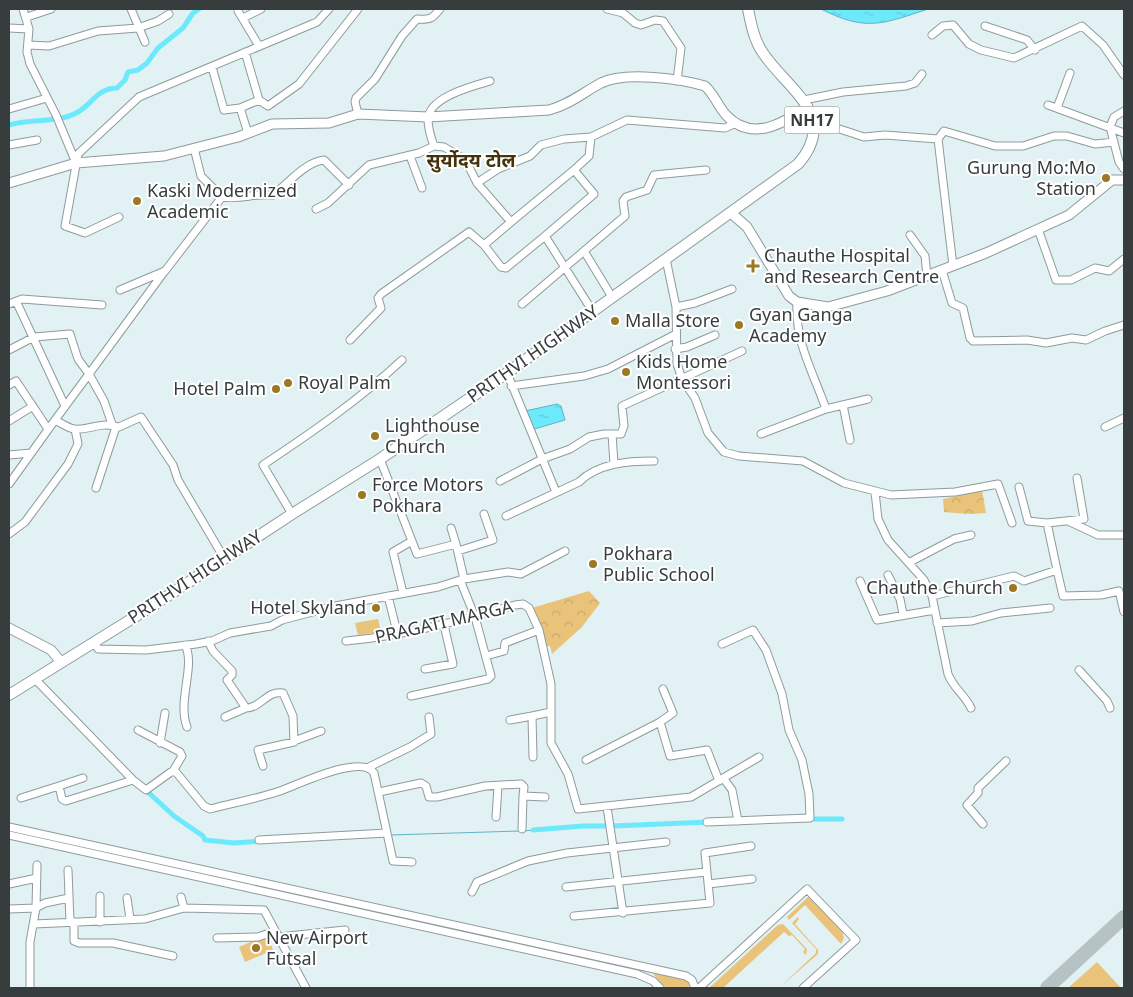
<svg xmlns="http://www.w3.org/2000/svg" width="1133" height="997" font-family="'Noto Sans','Noto Sans Devanagari',sans-serif">
<style>
.grass{fill:#e9c379}
.forest{fill:url(#forest-crowns)}
.water{fill:url(#water-ripples);stroke:#5db5c3}
.lines{fill:none;stroke-linecap:round;stroke-linejoin:round}
.stream{stroke:#5db5c3;stroke-width:1}
.canal{stroke:#6de9fc;stroke-width:5}
.taxiway{stroke:#b6c2c4;stroke-width:14}
.minor-casing{stroke:#8e9b9e;stroke-width:9}
.major-casing{stroke:#8e9b9e;stroke-width:11}
.highway-casing{stroke:#8e9b9e;stroke-width:12}
.minor{stroke:#fff;stroke-width:7}
.major{stroke:#fff;stroke-width:9}
.highway{stroke:#fff;stroke-width:10}
.poi-dot{fill:#9d7724;stroke:#fff;stroke-width:2}
.labels{text-anchor:middle;stroke-width:4;stroke-linejoin:round;paint-order:stroke}
.shield{fill:#fff;stroke:#737677;stroke-width:1}
.shield-label{font-size:16px;font-weight:bold;fill:#373c3d}
.poi-label{font-size:18px;fill:#373c3d;stroke:#fff;text-anchor:start}
.street-label{font-size:18px;fill:#373c3d;stroke:#fff}
.neighbourhood-label{font-size:19px;font-weight:bold;fill:#44320a;stroke:#fff}
</style>
<defs>
<pattern id="forest-crowns" width="20" height="18" patternUnits="userSpaceOnUse" patternTransform="scale(1.25)"><rect width="20" height="18" fill="#e9c379"/><path d="M2 6a3 3 0 1 1 6 0M12 15a3 3 0 1 1 6 0" fill="none" stroke="#c8a86a"/></pattern>
<pattern id="water-ripples" width="26" height="14" patternUnits="userSpaceOnUse" patternTransform="scale(1.25)"><rect width="26" height="14" fill="#6de9fc"/><path d="M2 4q2-2 4 0t4 0M15 11q2-2 4 0t4 0" fill="none" stroke="#5fc9d9"/></pattern>
</defs>
<rect width="100%" height="100%" fill="#e2f1f3"/>
<path class="grass" d="M378,619L381,632L358,635L355,623Z
M809,896L842,931L844,938L841,944L805,905L789,920L787,917Z
M798,917L799,919L795,924L818,950V954L779,988L816,953V949L792,923Z
M783,924L807,949L806,955L803,952L805,949L792,935L789,936L784,932L723,988H709L778,925Z
M267,935L273,950L245,962L239,947Z
M1097,962L1121,988H1068Z
M655,972L685,979L689,982V988H666L654,975Z"/>
<path class="forest" d="M982,490L986,513L969,514L944,512L943,499Z
M589,591L600,603L582,627L552,654L550,646H545L532,608Z"/>
<path class="water" d="M821,9H928C883,24 866,32 821,9Z
M557,404L561,406L565,420L531,430L525,411Z"/>
<g class="lines">
<path class="stream" d="M524,831L533,830
M391,835L520,831"/>
<path class="canal" d="M9,125C31,118 57,124 78,112C93,103 98,88 117,88L125,80L128,72L138,70L147,63L158,48L183,28L193,13L199,9
M149,793L174,816L203,836L205,840L234,843L263,841
M807,819H842
M612,826L709,822
M533,830L583,826H606"/>
<path class="taxiway" d="M1047,988L1124,917"/>
<defs>
<path id="minor" d="M23,9L29,29L27,52L30,64L56,115L76,163
M131,9L145,42
M607,9L623,13L635,23L641,25L655,20L663,21L681,48L677,81
M238,11L259,46
M27,17L51,9
M243,18L261,9
M985,26L1027,40L1035,50
M9,28L29,29
M932,35L943,26L953,25L969,44L981,50L1014,58L1082,26L1103,45L1124,75
M28,45L49,46L98,31L138,28L158,21L169,14
M245,52L259,100
M212,67L224,110L240,108L259,100L268,106L299,84L358,9
M804,100L843,92L906,86L915,83L922,74
M1048,105L1124,133
M240,108L248,133
M1057,108L1070,73
M9,109L47,98
M1124,111L1114,117L1110,127L1119,162L1124,169
M358,114L355,102L356,98L375,79L402,36L417,19C430,20 432,19 440,9
M812,120L864,137L885,135L938,139L953,266
M938,139L944,131L995,146H1023L1054,136H1067L1095,144L1114,142
M9,145L37,140
M434,146C431,138 428,128 428,119C429,97 473,86 490,81
M410,156L422,188
M574,170L589,156L591,137L627,120L725,128L736,123
M477,183L498,169L530,156L541,145L564,139L591,137
M222,197C240,200 255,193 273,195C288,184 305,162 324,160L349,185
M316,209L328,203L369,165L419,153L434,146L444,147L459,156L470,169L477,183L511,222L484,245L501,267L506,268L545,236L593,312
M119,217L85,233L65,226L78,154L139,97L317,22L329,9
M511,222L574,170L594,194L545,236
M1038,229L1056,280H1071L1095,268L1109,271L1124,259
M910,235L925,256L927,276
M584,251L612,297
M666,259L676,307L677,364L682,379L695,398L708,433L724,452L739,456L803,461L844,483L891,495L955,492L998,484L1012,523
M942,270L952,303L963,308L970,338L973,341L1027,340L1046,343L1072,338L1086,340L1105,331L1124,325
M120,290L165,271L222,197L201,176L194,148
M797,302C795,344 813,371 826,409
M17,303L65,406
M9,304L22,299L102,305
M522,304L625,216L623,201L626,197L647,190L654,175L706,170
M676,307L695,303L732,289
M350,340L381,308L378,298L381,294L469,232L484,245
M675,349L687,347L715,335
M9,350L34,337L70,334L78,359L89,374L55,420
M507,373L556,492
M9,385L16,381L48,429
M511,386L584,376L608,369L676,334
M843,405L850,440
M9,421L33,406
M112,424L104,401L89,374L164,272
M1105,427L1124,418
M612,434L614,464
M761,434L826,409L868,399
M9,455L31,453
M380,459L417,554L456,544L464,579L460,580L475,617L491,676L488,679L411,696
M500,481L542,459L570,449L589,437L604,434H621L624,426L622,406L742,351
M9,484L55,420C61,423 68,428 74,429C90,431 98,421 119,427L141,417L173,465L178,480L224,558
M1019,487L1028,521L1047,523L1057,570
M96,488L116,427
M875,492L878,519L888,540L924,580L932,596L948,674C953,688 965,695 971,708
M292,514L263,465C311,433 359,400 402,360
M506,516L579,482C598,463 629,461 654,461
M1068,521L1098,535H1124
M1047,523L1084,519L1077,478
M451,528L456,544
M9,534L25,522L68,464L78,444L75,429
M458,551L493,540L484,514
M910,562L954,539L971,535
M888,575L900,599L903,614
M464,579L508,572L521,574L565,551
M860,581L877,620L935,610
M403,593L393,552L412,541
M388,596L398,636
M932,596L1014,576L1024,581L1057,570L1063,596L1101,595L1119,591L1124,612
M937,623L972,621L1001,613L1050,608
M208,641L213,651L232,671V675L227,680L246,708C261,708 267,690 283,693L293,716L294,742L258,750L263,766
M346,641C404,636 458,621 515,605L523,604L529,608L539,630L551,684V743L568,774L578,809L691,797L759,757
M185,645C196,665 177,701 187,727
M89,646L96,645L98,649L146,650L196,644L212,641L230,633L271,626L282,620L335,606L438,587L460,580
M486,656L504,651L505,643L539,630
M425,669L453,664L444,625
M1079,670L1107,701L1110,708
M225,717L246,708
M510,720L532,716
M660,722L673,713L663,689
M138,730L180,752L182,756L173,771
M294,741L321,731
M160,743L165,713
M533,757L532,716L551,712
M586,760L660,722L670,756L707,750L719,781
M369,767L410,747L431,734L429,717
M724,779L732,790L738,821
M133,780L146,790L171,772L175,771L204,806L210,809C232,803 255,799 277,792C296,786 361,753 374,773L387,833L259,840
M59,786L83,778
M379,792L421,783L426,786L429,797H437L485,786L521,784L524,787L523,796L545,797
M21,798L59,786L62,799L66,801L133,780L34,678
M607,807L623,913
M496,817L498,786
M707,822L810,818L809,794L802,760L789,730L782,694L766,650L753,630L722,644
M983,824L967,805L978,793V788L1006,761
M9,827L686,976L692,980L695,988
M522,829L523,796
M387,833L393,861L412,862
M9,835L637,974L653,981L660,988
M68,870L70,922
M9,884L37,878
M708,884L752,879
M566,887L706,872
M472,892L477,882L528,861L567,853L666,842
M181,897L184,908
M127,898L130,919
M9,909L36,908L45,903L69,898
M574,916L710,903L705,853L751,846
M74,922V941L79,943H113L173,956
M100,922V896
M34,924L145,919L184,908L264,910L306,988
M279,937L345,930
M217,938L258,937L275,931
M30,988V942L36,908L37,865
M699,988L807,889L856,940L803,988"/>
<path id="major" d="M9,183L76,163L164,156L238,137L272,124L329,123L358,114L428,117L549,110C569,105 584,92 601,83C625,71 681,79 705,86C714,94 718,106 726,115C752,143 783,123 808,107
M731,213L747,227L789,296L797,302L828,307L887,291L986,253L1069,215L1112,180H1124
M9,628L51,650L61,662"/>
<path id="highway" d="M9,695L154,605L292,514L380,459L507,373L798,164C840,116 787,89 763,53C754,40 751,24 748,9"/>
</defs>
<use href="#minor" class="minor-casing"/>
<use href="#major" class="major-casing"/>
<use href="#highway" class="highway-casing"/>
<use href="#minor" class="minor"/>
<use href="#major" class="major"/>
<use href="#highway" class="highway"/>
</g>
<g class="poi-dot">
<circle cx="1106" cy="178" r="5"/>
<circle cx="137" cy="201" r="5"/>
<path d="M750.5 258.5h5v5h5v5h-5v5h-5v-5h-5v-5h5z"/>
<circle cx="615" cy="321" r="5"/>
<circle cx="739" cy="325" r="5"/>
<circle cx="626" cy="372" r="5"/>
<circle cx="288" cy="383" r="5"/>
<circle cx="276" cy="389" r="5"/>
<circle cx="375" cy="436" r="5"/>
<circle cx="362" cy="495" r="5"/>
<circle cx="593" cy="564" r="5"/>
<circle cx="1013" cy="588" r="5"/>
<circle cx="376" cy="608" r="5"/>
<circle cx="256" cy="948" r="5"/>
</g>
<g class="labels">
<rect class="shield" x="784.5" y="106.5" width="55" height="27" rx="4"/>
<g class="shield-label">
<text x="812" y="126">NH17</text>
</g>
<g class="poi-label">
<text x="1096" y="174" text-anchor="end">Gurung Mo:Mo<tspan x="1096" dy="21">Station</tspan></text>
<text x="147" y="197">Kaski Modernized<tspan x="147" dy="21">Academic</tspan></text>
<text x="764" y="262">Chauthe Hospital<tspan x="764" dy="21">and Research Centre</tspan></text>
<text x="749" y="321">Gyan Ganga<tspan x="749" dy="21">Academy</tspan></text>
<text x="625" y="327">Malla Store</text>
<text x="636" y="368">Kids Home<tspan x="636" dy="21">Montessori</tspan></text>
<text x="298" y="389">Royal Palm</text>
<text x="266" y="395" text-anchor="end">Hotel Palm</text>
<text x="385" y="432">Lighthouse<tspan x="385" dy="21">Church</tspan></text>
<text x="372" y="491">Force Motors<tspan x="372" dy="21">Pokhara</tspan></text>
<text x="603" y="560">Pokhara<tspan x="603" dy="21">Public School</tspan></text>
<text x="1003" y="594" text-anchor="end">Chauthe Church</text>
<text x="366" y="614" text-anchor="end">Hotel Skyland</text>
<text x="266" y="944">New Airport<tspan x="266" dy="21">Futsal</tspan></text>
</g>
<g class="street-label">
<text transform="translate(533 354) rotate(-35)" y="6">PRITHVI HIGHWAY</text>
<text transform="translate(195 577) rotate(-33)" y="6">PRITHVI HIGHWAY</text>
<text transform="translate(444 622) rotate(-13)" y="6">PRAGATI MARGA</text>
</g>
<g class="neighbourhood-label">
<text x="471" y="167">सुर्योदय टोल</text>
</g>
</g>
<rect width="1133" height="997" fill="none" stroke="#373c3d" stroke-width="20"/>
</svg>
